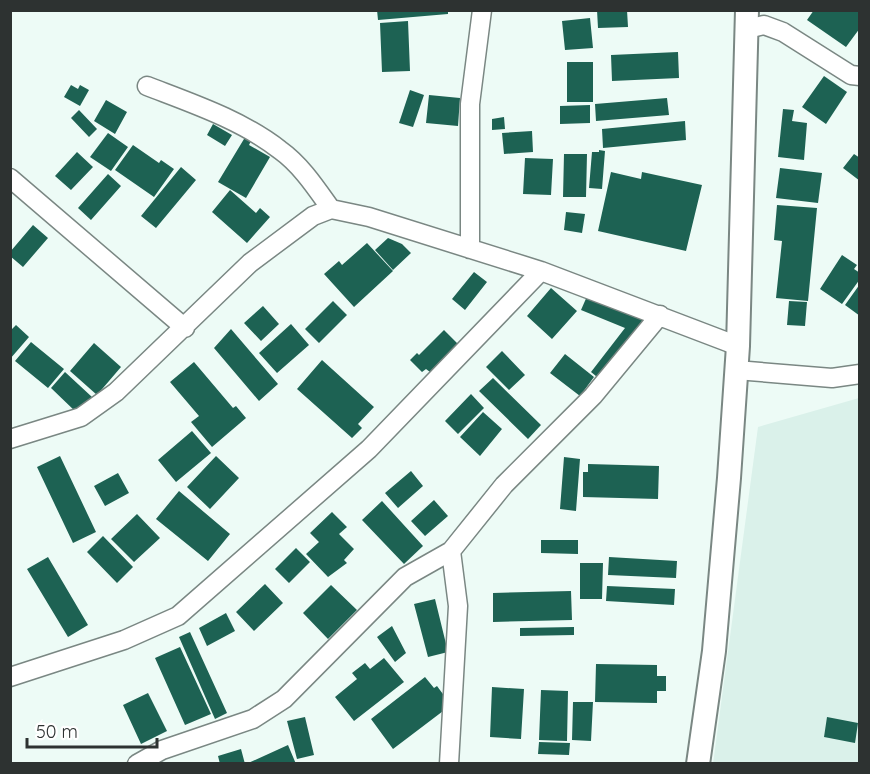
<svg xmlns="http://www.w3.org/2000/svg" width="870" height="774" font-family="Quicksand,sans-serif">
<style>
.built{fill:#daf1ea}
.building{fill:#1d6253}
.lines{fill:none;stroke-linecap:round;stroke-linejoin:round}
.minor-casing{stroke:#7a8783;stroke-width:21}
.tertiary-casing{stroke:#7a8783;stroke-width:26}
.minor{stroke:#fff;stroke-width:18}
.tertiary{stroke:#fff;stroke-width:22}
</style>
<rect width="100%" height="100%" fill="#edfbf6"/>
<path class="built" d="M859,398V763L713,764L758,427Z"/>
<path class="building" d="M377,10H448V14L378,20Z
M597,10H627L628,27L598,28Z
M814,10H860V28L846,47L807,20Z
M590,18L593,48L565,50L562,21Z
M408,21L410,71L382,72L380,23Z
M678,52L679,78L612,81L611,55Z
M567,62H593V102H567Z
M824,76L847,92L826,124L802,107Z
M71,85L78,89L80,85L89,90L80,106L64,97Z
M410,90L424,95L413,127L399,123Z
M429,95L460,98L458,126L426,123Z
M667,98L669,115L596,121L595,104Z
M106,100L127,112L115,134L94,121Z
M590,105V123L560,124V106Z
M783,109L794,110L792,121L807,123L804,160L778,157Z
M79,110L97,129L89,137L71,118Z
M504,117L505,129L492,130V119Z
M685,121L686,140L603,148L602,129Z
M213,124L232,135L225,146L207,135Z
M532,131L533,152L504,154L502,133Z
M108,133L128,147L111,171L90,157Z
M247,134L253,137L249,145L270,157L246,198L218,182Z
M133,145L159,163L161,160L174,169L154,197L115,170Z
M599,150L605,151L602,189L589,188L592,152H599Z
M77,152L93,167L71,190L55,176Z
M564,154H587L586,197H563Z
M854,154L860,158V181L843,168Z
M525,158L553,159L551,195L523,194Z
M181,167L196,180L156,228L141,216Z
M780,168L822,173L818,203L776,198Z
M611,172L641,179L642,172L702,185L686,251L598,231Z
M108,174L121,186L91,220L78,208Z
M230,190L256,213L260,208L270,217L247,243L212,212Z
M777,205L817,208L808,301L776,298L782,241L774,240Z
M566,212L585,214L582,233L564,230Z
M33,225L48,238L23,267L10,256V252Z
M388,238L402,244L411,253L393,270L375,250Z
M367,243L393,271L354,307L324,274L339,261L342,265Z
M842,255L857,265L854,269L860,273V279L842,304L820,289Z
M474,272L487,282L465,310L452,299Z
M860,284V316L845,305Z
M551,288L577,311L552,339L527,316Z
M588,294L645,318L602,381L591,372L625,328L581,310Z
M333,301L347,315L319,343L305,329Z
M789,301L807,302L805,326L787,325Z
M263,306L279,324L261,341L244,323Z
M291,324L309,345L277,373L259,353Z
M16,325L29,337L10,359V331Z
M231,329L278,384L259,401L214,348Z
M444,330L458,344L430,372L426,369L422,372L410,360L417,353L419,355Z
M31,342L64,369L48,388L15,361Z
M94,343L121,367L97,395L70,371Z
M502,351L525,375L509,390L486,367Z
M565,354L594,377L580,396L550,373Z
M322,360L374,407L358,424L362,428L352,438L297,389Z
M194,362L233,408L236,406L246,418L212,447L191,422L199,416L170,382Z
M65,372L92,397L77,413L51,388Z
M493,378L541,425L528,439L479,391Z
M471,394L484,408L458,434L445,421Z
M483,412L502,429L480,456L460,437Z
M192,431L211,453L176,482L158,460Z
M60,456L96,532L73,543L37,467Z
M216,456L239,478L210,509L187,487Z
M564,457L580,459L576,511L560,509Z
M588,464L659,466L658,499L583,497V472H588Z
M411,471L423,486L398,508L385,493Z
M118,473L129,493L105,506L94,486Z
M179,491L230,534L208,561L156,519Z
M434,500L448,516L425,536L411,521Z
M382,501L423,546L404,564L362,520Z
M332,512L347,527L339,534L354,549L344,560L347,563L328,577L306,554L319,542L310,533Z
M137,514L160,538L134,562L111,539Z
M103,536L133,567L117,583L87,552Z
M541,540H578V554L541,553Z
M296,548L310,562L289,583L275,569Z
M48,557L88,625L68,637L27,569Z
M609,557L677,561L676,578L608,575Z
M580,563H603L602,599H580Z
M265,584L283,603L254,631L236,612Z
M331,585L357,610L328,639L303,613Z
M607,586L675,589L674,605L606,601Z
M571,591L572,620L493,622V593Z
M435,599L448,652L428,657L414,604Z
M226,613L235,631L207,646L199,628Z
M392,626L406,653L395,662L377,637Z
M574,627V635L520,636V628Z
M190,632L227,713L215,719L179,637Z
M180,647L211,714L185,725L155,658Z
M384,658L404,682L354,721L335,697L357,679L352,673L365,663L370,669Z
M596,664L657,665V676H666V691H657V703L595,702Z
M425,677L434,688L437,686L451,705L393,749L371,719Z
M492,687L524,689L521,739L490,737Z
M541,690L568,691L567,741L539,740Z
M148,693L167,731L141,744L123,705Z
M573,702H593L591,741L572,740Z
M305,717L314,755L297,759L287,721Z
M827,717L858,723L855,743L824,737Z
M539,742L570,743L569,755L538,754Z
M288,745L296,764H246Z
M241,749L245,764H220L218,756Z"/>
<g class="lines">
<defs>
<path id="minor" d="M747,29L764,25L783,32L851,75L860,76
M147,86C191,103 242,120 280,150C301,165 316,188 331,209
M10,178L185,328
M470,249V104L482,10
M736,370L832,378L860,374
M10,439L81,417L116,392L250,263L313,216L331,209L369,217L541,271L738,346
M10,677L124,640L178,616L369,449L541,271
M137,764L162,750L253,719L284,699L405,577L451,551L504,485L593,396L660,315
M449,764L458,606L451,551"/>
<path id="tertiary" d="M698,764L714,651L729,478L738,346L747,10"/>
</defs>
<use href="#minor" class="minor-casing"/>
<use href="#tertiary" class="tertiary-casing"/>
<use href="#minor" class="minor"/>
<use href="#tertiary" class="tertiary"/>
</g>
<rect width="870" height="774" fill="none" stroke="#2d3231" stroke-width="24"/>
<path d="M27 738v9h130v-9" fill="none" stroke="#2d3231" stroke-width="3"/>
<text x="36" y="738" font-size="18" fill="#2d3231" stroke="#ffffff" stroke-width="4.5" paint-order="stroke">50 m</text>
</svg>
